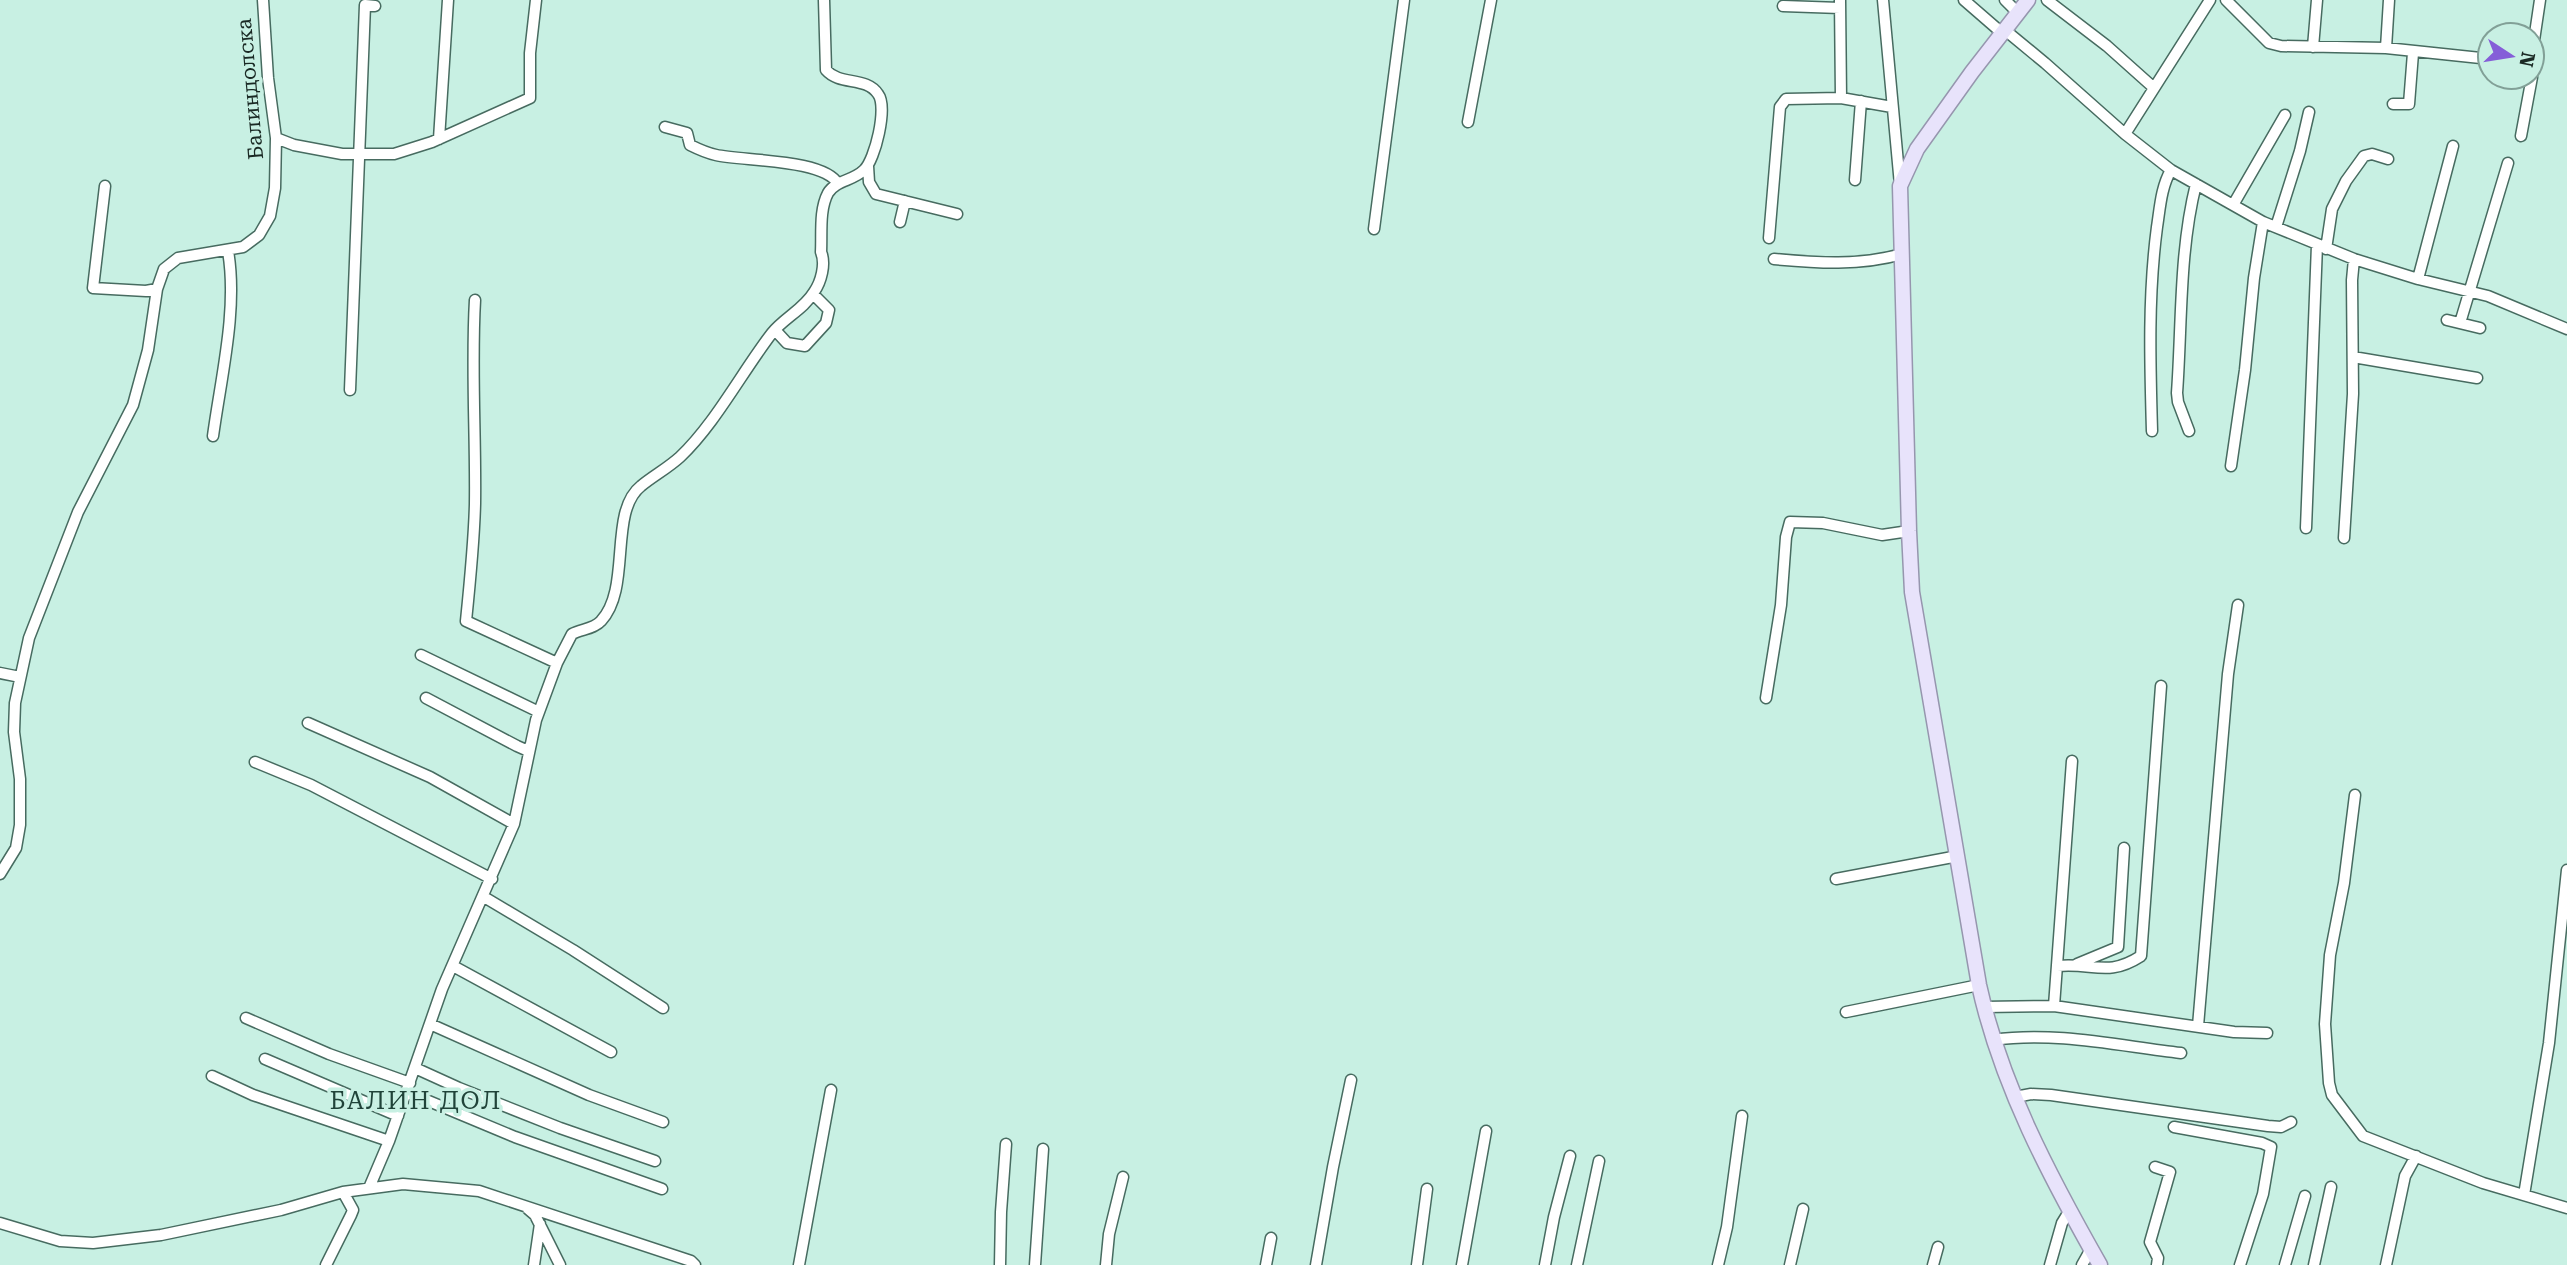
<svg xmlns="http://www.w3.org/2000/svg" width="2567" height="1265" font-family="'Roboto Serif',serif">
<style>
.lines{fill:none;stroke-linecap:round;stroke-linejoin:round}
.minor-casing{stroke:#476b60;stroke-width:13}
.major-casing{stroke:#9696ae;stroke-width:17}
.minor{stroke:#fff;stroke-width:10}
.major{stroke:#e8e3fb;stroke-width:14}
.labels{text-anchor:middle;stroke-width:7;stroke-linejoin:round;paint-order:stroke}
.street-label{font-size:21px;fill:#1a2924;stroke:#c8f0e3}
.quarter-label{font-size:24px;letter-spacing:2px;fill:#204339;stroke:#c8f0e3}
</style>
<rect width="100%" height="100%" fill="#c8f0e3"/>
<g class="lines">
<defs>
<path id="minor" d="M1840,0L1841,98
M1883,0L1900,185
M1964,0L2002,33
M2005,0L2018,13
M2047,0L2107,46L2154,88
M2226,0L2269,43L2281,46L2386,48L2490,59
M1783,6L1840,8
M2005,30L2045,63L2125,134L2171,170L2263,222L2354,259L2418,279L2488,296L2567,329
M2313,47L2317,0
M2386,48L2389,0
M2532,54L2540,0
M2532,74L2534,63
M2393,104H2409L2413,53
M1468,122L1491,0
M665,127L687,133L690,145C698,149 707,153 716,155C743,161 825,159 838,184
M2125,134L2210,0
M2521,136L2532,77
M276,138L294,145L342,154H394L432,142L530,98V53L536,0
M439,139L448,0
M868,166L869,182L876,194L957,214
M1855,180L1861,101
M105,186L93,288L146,291L157,289
M2233,205L2285,115
M900,222L905,201
M2276,227L2300,151L2309,112
M1374,229L1404,0
M1769,238L1780,107L1786,99L1841,98L1892,107
M2326,249L2332,209L2346,181L2364,156L2372,154L2388,159
M1774,259C1817,263 1860,266 1902,254
M2418,279L2453,146
M475,300C471,368 476,436 475,504C474,543 470,582 466,621L557,663
M2447,320L2480,328
M2460,323L2508,163
M775,330L787,343L805,346L826,323L829,310L813,294
M2353,357L2477,378
M350,390L365,5L375,6
M2152,431C2150,362 2148,295 2157,227C2160,208 2161,187 2171,170
M2189,431L2178,402L2177,393C2182,324 2179,252 2196,184
M213,436C221,377 238,309 228,251
M2231,466L2245,370L2254,278L2263,222
M2306,528L2317,245
M2344,538L2353,394L2352,280L2354,259
M421,655L539,712
M0,673L20,677
M426,698L517,746L526,750L528,748
M1766,698L1781,605L1786,537L1790,522L1823,523L1882,535L1909,531
M308,723L430,777L514,824
M255,762L311,785L492,879
M2355,795L2344,883L2330,955L2325,1024L2329,1083L2332,1095L2363,1136L2483,1183L2567,1208
M0,874L16,848L20,825V779L14,732L15,703L29,638L78,512L133,405L148,350L157,289L164,269L178,258L243,247L259,235L270,216L275,188L276,138L268,78L263,0
M1836,879L1958,856
M484,897L573,950L663,1008
M2077,964L2118,947L2124,848
M453,966L611,1052
M2057,966C2093,962 2107,978 2141,956L2161,686
M2054,1006L2072,761
M1984,1007L2054,1006L2234,1032L2267,1033
M1846,1012L1979,985
M246,1018L329,1054L410,1083
M430,1024L589,1095L663,1122
M2198,1026L2228,674L2238,605
M1993,1040C2055,1031 2119,1046 2181,1053
M265,1059L398,1116
M415,1068L459,1088L560,1128L655,1161
M212,1076L253,1095L389,1141
M407,1092L515,1137L662,1189
M2015,1097L2031,1094L2051,1095L2268,1126L2281,1127L2291,1122
M2174,1127L2262,1143L2271,1147L2263,1194L2240,1265
M2155,1167L2170,1172L2150,1242L2158,1258L2157,1265
M369,1188L389,1141L442,989L514,824L536,720L557,663L572,634C581,629 594,629 601,621C632,588 608,512 641,486C653,476 668,468 680,457C715,424 742,372 772,333C784,318 804,309 814,292C821,282 826,264 821,252C822,233 819,210 828,193C836,180 853,181 864,170C875,160 888,107 878,94C866,76 840,86 826,70L824,0
M2524,1195L2549,1043L2567,870
M528,1209L535,1215L560,1265
M0,1223L60,1241L93,1243L161,1235L281,1210L343,1192L403,1184L479,1191L691,1261L695,1265
M326,1265L351,1215L353,1210L343,1192
M534,1265L540,1224
M799,1265L831,1090
M1000,1265L1001,1212L1006,1144
M1035,1265L1043,1149
M1106,1265L1109,1234L1123,1177
M1266,1265L1271,1238
M1316,1265L1333,1167L1351,1080
M1417,1265L1427,1189
M1462,1265L1486,1131
M1545,1265L1554,1217L1570,1156
M1577,1265L1599,1161
M1718,1265L1727,1227L1742,1116
M1790,1265L1803,1209
M1933,1265L1938,1247
M2050,1265L2062,1223L2070,1210
M2082,1265L2091,1249
M2285,1265L2305,1196
M2314,1265L2331,1187
M2386,1265L2405,1176L2416,1156"/>
<path id="major" d="M2028,0L1972,72L1917,149L1900,186L1909,531L1912,592L1979,985C2001,1085 2050,1177 2100,1265"/>
</defs>
<use href="#minor" class="minor-casing"/>
<use href="#major" class="major-casing"/>
<use href="#minor" class="minor"/>
<use href="#major" class="major"/>
</g>
<g class="labels">
<g class="street-label">
<text transform="translate(250 89) rotate(-95)" y="7">Балиндолска</text>
</g>
<g class="quarter-label">
<text x="416" y="1109">БАЛИН ДОЛ</text>
</g>
</g>
<g transform="translate(2511 56) rotate(102)"><circle r="33" fill="#c8f0e3" stroke="#82a097" stroke-width="2"/>
<path d="M0-5L12 26L0 18L-12 26Z" fill="#855ed8"/>
<text y="-10" font-size="19" font-weight="bold" text-anchor="middle" fill="#1a2924">N</text>
</g>
</svg>
